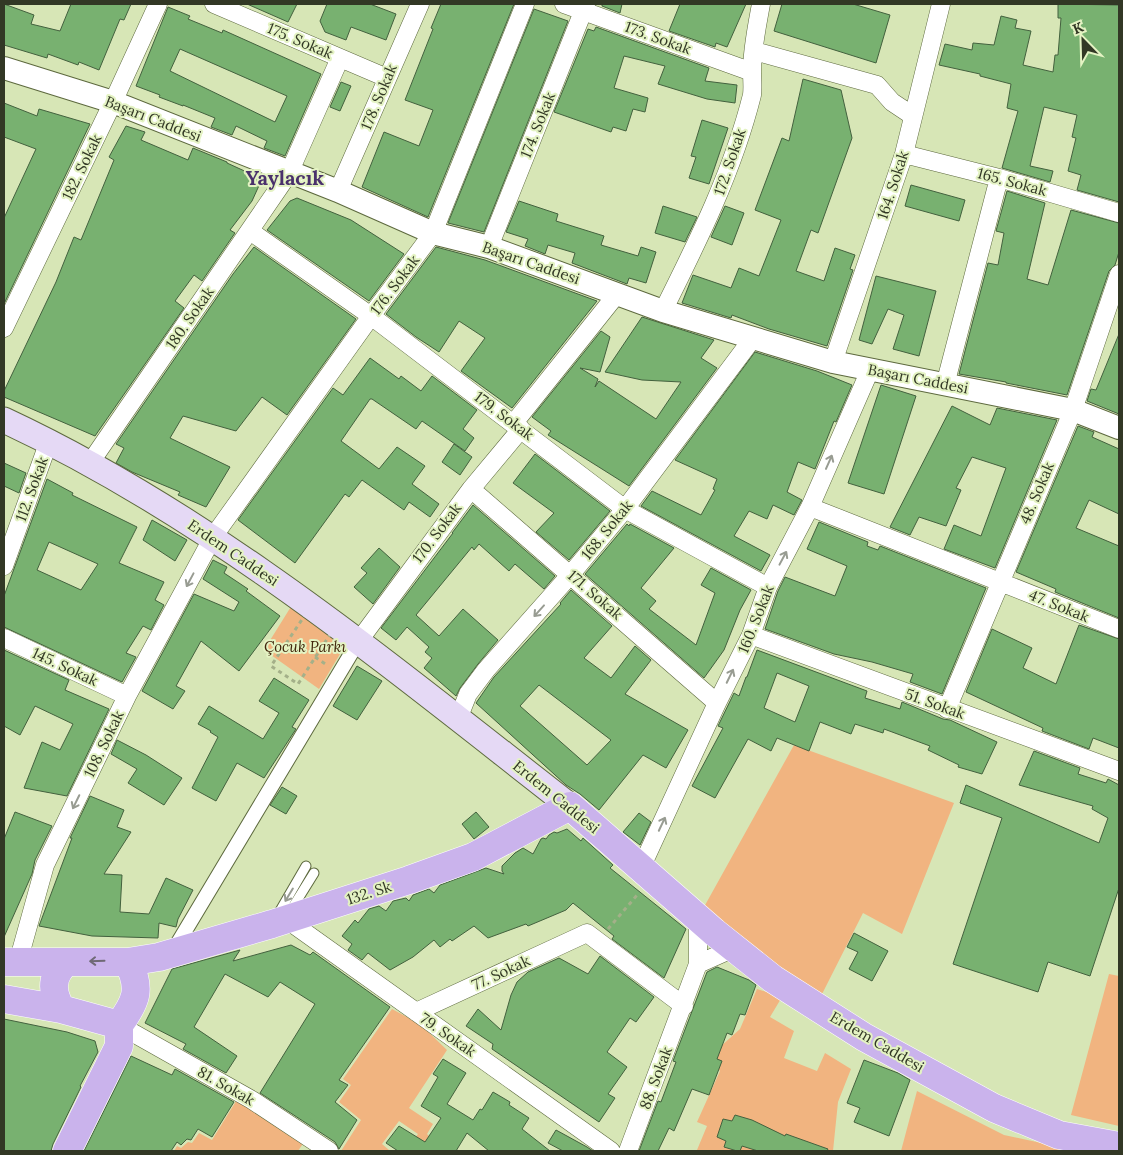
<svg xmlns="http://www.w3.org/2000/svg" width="1123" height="1155" font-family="Lora,serif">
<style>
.green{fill:#f1b480}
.building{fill:#78b170;stroke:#43613e;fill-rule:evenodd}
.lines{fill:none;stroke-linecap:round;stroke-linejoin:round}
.service-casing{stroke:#5d693e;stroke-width:11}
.pedestrian-casing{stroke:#5d693e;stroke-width:16}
.minor-casing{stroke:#5d693e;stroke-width:19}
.tertiary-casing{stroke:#5d693e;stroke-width:24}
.secondary-casing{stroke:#5d693e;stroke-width:27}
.primary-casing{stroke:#fff;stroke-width:29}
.path{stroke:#a4b089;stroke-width:3;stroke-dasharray:4 4;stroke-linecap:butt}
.service{stroke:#fff;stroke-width:9}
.pedestrian{stroke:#fff;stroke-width:14}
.minor{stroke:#fff;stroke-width:18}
.tertiary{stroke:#fff;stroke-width:22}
.secondary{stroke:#e5d9f5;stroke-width:25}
.primary{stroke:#cab3ec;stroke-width:28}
.oneway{stroke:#989c92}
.oneway2{stroke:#6f6975}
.labels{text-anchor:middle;stroke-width:4;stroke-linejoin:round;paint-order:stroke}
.street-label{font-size:15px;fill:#323825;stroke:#e4f3c3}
.park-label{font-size:15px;font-style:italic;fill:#41260c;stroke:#e4f3c3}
.district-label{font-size:20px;font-weight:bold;fill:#4a316c;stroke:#e4f3c3}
</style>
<rect width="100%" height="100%" fill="#d7e6b6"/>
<path class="green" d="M292,605L346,644L319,689L264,650Z
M794,745L954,803L902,934L863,913L819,1000L704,907Z
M1109,974L1119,976V1126L1071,1115Z
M757,989L782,997L770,1017L794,1031L784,1058L817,1071L825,1053L851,1069L838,1102L833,1151L697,1150L707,1126L697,1122L720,1071L715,1065L720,1047L740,1029Z
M392,1009L420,1024L447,1050L409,1108L433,1124L427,1134L430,1137L421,1151H406L418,1134L399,1121L382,1144L389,1150L388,1151H341L361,1120L339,1102L351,1085L343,1079Z
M917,1091L1004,1135L1078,1151H901Z
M238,1098L304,1142L298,1151H174L177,1146L181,1148L188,1142L192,1143L199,1133L212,1140Z"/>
<path class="building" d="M4,4L34,15L31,24L60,31L71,4H131L124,20L120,19L99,70L79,62L78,65L48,54L47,58L4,45Z
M247,4H297L288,22Z
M327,4H370L396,14L386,40L351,27L346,40L325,32L320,21Z
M441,4H514L428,217L362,187L384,132L419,146L433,110L405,100L433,29L431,28Z
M602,4H622L620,13L602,6Z
M680,4H746L727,47L716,43L715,47L669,31Z
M782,4H853L890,15L876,63L774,31Z
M1058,4L1119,5V202L1077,190L1081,175L1068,171L1076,138L1072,137L1077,115L1044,107L1030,166L1053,171L1050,182L1002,168L1018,111L1007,108L1011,84L980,76V74L939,65L945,44L972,50L973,43L994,45L1001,16L1017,20L1015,28L1031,31L1023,65L1053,72L1055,55H1058L1061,18H1058Z
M168,7L190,16L188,19L222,33L223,30L321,74L285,156L264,148L267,141L236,126L232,135L211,127L215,118L183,105V106L159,97L160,95L136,86ZM180,49L287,96L275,122L170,71Z
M534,9L568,21L484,232L448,223Z
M596,27L709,68L705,81L737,85L735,103L707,99L658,84L665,66L624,56L614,88L648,98L645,112L633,109L626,131L613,127L611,132L554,112L588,29L594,31Z
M803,79L841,90L852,138L818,233L811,230L796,271L824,281L835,248L855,255L850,269L853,270L827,346L769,329L732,315L731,318L682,303L693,275L731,288L739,268L759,276L781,220L755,210L782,138L789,141Z
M341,82L351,86L340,111L330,107Z
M4,103L37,116L39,109L90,124L4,304V218L36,149L4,137Z
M702,120L728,128L709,184L689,178L696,157L691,156Z
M126,126L145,132L141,140L188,160L193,148L227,162V163L262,179L252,201L230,230L235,233L202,281L194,275L175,301L184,308L95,436L4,397V391L56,282L74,237L81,240L114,160L109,157Z
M911,185L965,200L959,221L905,206Z
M1007,191L1045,203L1027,279L1048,285L1071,210L1119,223V252L1115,265L1109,271L1067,395L1006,383V382L959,374L988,263L998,265L1004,233L996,231Z
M297,198L351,220L404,254L369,301L267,230L290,201Z
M519,201L558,214L556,221L604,236L601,245L638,256L641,247L656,252L646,283L629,278L627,284L572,263L575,253L548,245L545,254L525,246L528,239L506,232Z
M663,206L697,217L685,242L655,233Z
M725,206L744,213L732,245L711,237Z
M254,247L356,319L287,415L262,397L236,431L183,416L170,438L230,467L206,507L178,495L180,492L132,472L116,463L124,448L116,444L233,274Z
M436,247L485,260L597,301L512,408L461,371L485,338L459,321L439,352L416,337L386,314Z
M876,276L936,291L919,356L893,349L904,315L888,309L872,344L859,340Z
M642,317L714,340L701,358L717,368L629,486L548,435L551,431L532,417L601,331L610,337L600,372L580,368L598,379L595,387L599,381L656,419L681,382L642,380L605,372Z
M1119,334V414L1087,401L1091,389L1096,390Z
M755,352L817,371L852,385L836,422L834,421L815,469L798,462L787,492L802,500L794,515L773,505L767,519L749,511L734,536L770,555L761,571L641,506L652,491L701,515L715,490L713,489L717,479L675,460Z
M370,358L399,379L401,376L421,391L432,376L477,410L463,429L474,438L465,451L422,421L416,429L372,399H370L341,441L379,469L397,447L425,466L412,484L439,504L430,517L409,502L404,510L362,480L349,497L345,494L295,563L238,520L333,388L343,395Z
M881,385L916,396L884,494L848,483Z
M952,406L990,425L997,408L1057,420L995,568L944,549L954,525L981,536L1006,468L972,457L956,488L961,490L946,526L919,517L910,535L890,527Z
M1078,426L1094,432L1092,437L1119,449V514L1089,500L1076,528L1119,546V618L1055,592L1056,589L1016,572Z
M454,444L472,457L460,475L442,462Z
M535,454L610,511L569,560L536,532L554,513L513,483Z
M4,463L26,473L19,493L4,486Z
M47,479L73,493L72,495L137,527L119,563L164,582L155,600L164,605L151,630L143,626L126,653L136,657L122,682L4,627V596ZM49,542L98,564L81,590L37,570Z
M473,505L555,576L544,589L515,564L509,571L479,544L474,550L472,547L416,615L439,636L463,609L498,640L478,664L460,688L456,696L424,668L432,658L425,652L429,647L407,627L396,640L381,628L453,533H452Z
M152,520L187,540L175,561L143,540Z
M819,522L868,542L867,546L878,550L880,546L986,588L942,694L910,682L913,674L872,662L834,654L765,629L778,591L785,577L835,596L847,566L807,549Z
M627,524L629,526L630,524L674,548L641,588L656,601L649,609L696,645L715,593L701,585L711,568L751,590L740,610L724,650L704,678L585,574Z
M379,548L400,567L373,604L354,587L367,573L361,568Z
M213,560L227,567L224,573L248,589L246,591L280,616L239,671L201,641L176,686L185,691L173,709L142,691L194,594L234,611L239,602L203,579Z
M571,590L612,626L584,658L611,678L635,646L651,660L625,694L688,730L666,768L643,755L599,810L580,794L566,785L476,703L494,677L561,604L560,603ZM539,685L611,740L587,765L520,706Z
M1079,625L1119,639V748L1093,738L1089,749L1042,731L1043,728L966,692L992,629L1032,648L1023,668L1056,684Z
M4,650L69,680L65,690L109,709L67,796L24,788L42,742L60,750L73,724L35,706L20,735L4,726Z
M757,650L867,691L865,698L900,709L902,702L943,719L950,720L997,742L982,774L958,767L959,765L928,750L930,746L884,729L883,733L855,724L851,734L820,722L809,751L777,738L771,751L748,739L715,798L692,786L723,728L718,726L734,693L739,696L746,677H747ZM777,673L809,686L795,722L764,708Z
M357,666L382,681L357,720L333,706Z
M274,678L309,700L292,727L296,729L264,778L237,763L216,801L192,788L218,737L210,732L211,731L198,724L209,706L263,739L279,713L259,701Z
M117,740L146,755L182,778L164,805L128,783L137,769L111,754Z
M1034,751L1080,768L1078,774L1106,783L1108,779L1119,785V888L1090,976L1048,962L1038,992L953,964L1002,818L960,803L966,785L1099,843L1108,818L1092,809L1093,806L1019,785Z
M282,787L297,796L286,814L270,805Z
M90,796L124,810L117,827L131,832L104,874L122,875L120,912L149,914L166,878L193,890L178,919L176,927L159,923L158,938L92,936L39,926L72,838H70Z
M15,812L52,826L35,860L32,874L4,937V839Z
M476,812L489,827L474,839L462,824Z
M639,813L651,822L640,845L623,832Z
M567,829L581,841L583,838L613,865L610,868L686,929L664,978L612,939L614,936L573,903L566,910L528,926L526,924L488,938L474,926L452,941L450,939L440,947L434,940L413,957L390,970L368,953L362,960L348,950L352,944L342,936L355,920L358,923L369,909L379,906L386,911L393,901L406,898L409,901L413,895L429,889L434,893L440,885L486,868L504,874L502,871V866L515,853L523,848L533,854L541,839L543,838L546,839L549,835L554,832L557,833Z
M854,933L888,951L872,981L849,969L858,952L847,947Z
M291,945L310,955L313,952L390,1007L339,1080L348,1085L335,1102L357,1120L339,1149L335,1142L260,1093L315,1004L280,982L268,997L225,974L194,1027L237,1056L226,1073L183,1049L186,1044L145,1023L172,969L240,950L233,961Z
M600,956L654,997L636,1022L630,1018L607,1052L627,1067L608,1094L615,1098L599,1122L492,1049L493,1044L466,1026L478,1009L501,1030L511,995L517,982L528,972L559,958L588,974Z
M717,967L749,980L756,985L745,1015L740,1014L732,1035L727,1033L717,1059L722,1061L709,1095L692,1089L674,1131L669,1128L658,1151H639L658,1101L661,1102L676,1062L673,1061L707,972Z
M4,1019L67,1032L95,1041L98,1052L80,1086L81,1087L53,1144L51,1151H4Z
M131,1056L172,1075L175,1069L234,1102L212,1137L198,1129L191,1140L187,1139L181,1145L177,1142L171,1151H84Z
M443,1059L466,1073L447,1104L473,1120L480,1109L482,1110L493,1092L510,1102L509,1105L529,1118L522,1129L550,1151H489L467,1133L456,1151H398L386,1143L399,1126L425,1142L441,1118L421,1106L438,1077L433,1074Z
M864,1060L898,1073L910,1080L889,1136L854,1122L860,1108L847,1103Z
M735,1115L752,1120L785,1136L786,1134L828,1149L827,1151H758L742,1146L740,1151H737L724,1147L726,1141L717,1137L723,1119L732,1121Z
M556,1130L587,1147L593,1151H563L548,1143Z"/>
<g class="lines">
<defs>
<path id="service" d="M291,910L314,873
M277,916L306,866"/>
<path id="pedestrian" d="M173,951L358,642"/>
<path id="minor" d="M214,4L387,78
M564,4L752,72
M754,51L877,85L892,102L913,116
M904,154L999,178L1119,213
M338,191L420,4
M250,231L371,316L625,509L768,587
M489,247L586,4
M663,311C698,241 733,171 752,95C753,87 752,79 752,72C752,49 757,26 761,4
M4,328L113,102L158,4
M833,362L904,154L941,4
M945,385L999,178
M514,423L617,294
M90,463L289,173L340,58
M471,489L717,703
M810,507L1119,629
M4,566L49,441
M751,635L1119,771
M4,638L127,696
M358,642L471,489L521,429
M947,709L1073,410L1119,274
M458,719L468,694L486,670L571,574L625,509L753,338
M641,868L717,703L751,635L768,587L810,507L870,370
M286,919L611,1151
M18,962L45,865L127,696L213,537L371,316L433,233L525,4
M698,964L734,948
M416,1012L587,933L684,1006
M119,1025L252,1100L329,1151
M628,1151L698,964V918"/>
<path id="tertiary" d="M4,68L113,102L338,191L433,233L489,247L663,311L833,362L1073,410L1119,428"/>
<path id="secondary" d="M4,420C212,517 390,666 570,806"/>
<path id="primary" d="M4,962H128L159,957L272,924L409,880L473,857L570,806L714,932L773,979L864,1037L994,1108L1059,1135L1119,1146
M4,999L61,1009L119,1025
M61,1009C51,991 51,977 65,963
M119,1025C136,1002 142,989 128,962
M67,1151L119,1046V1025"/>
</defs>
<use href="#service" class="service-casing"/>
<use href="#pedestrian" class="pedestrian-casing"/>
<use href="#minor" class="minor-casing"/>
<use href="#tertiary" class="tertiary-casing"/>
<use href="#secondary" class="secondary-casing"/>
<use href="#primary" class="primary-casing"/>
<path class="path" d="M305,615L331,633L298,684L271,666Z
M315,657L327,665
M608,929L638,894"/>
<use href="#service" class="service"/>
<use href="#pedestrian" class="pedestrian"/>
<use href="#minor" class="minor"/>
<use href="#tertiary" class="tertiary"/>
<use href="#secondary" class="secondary"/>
<use href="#primary" class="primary"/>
</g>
<defs><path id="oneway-shaft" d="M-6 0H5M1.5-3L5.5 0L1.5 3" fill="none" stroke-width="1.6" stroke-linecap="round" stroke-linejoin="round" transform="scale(1.25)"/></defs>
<g class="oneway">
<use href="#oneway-shaft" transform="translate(829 462) rotate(-66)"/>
<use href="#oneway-shaft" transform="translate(783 558) rotate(-62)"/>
<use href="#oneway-shaft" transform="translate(190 580) rotate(118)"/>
<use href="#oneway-shaft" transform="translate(539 611) rotate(132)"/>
<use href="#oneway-shaft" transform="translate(730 676) rotate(-64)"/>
<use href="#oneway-shaft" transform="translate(76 802) rotate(116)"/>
<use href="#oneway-shaft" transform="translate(662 824) rotate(-65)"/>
<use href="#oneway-shaft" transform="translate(289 895) rotate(121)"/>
</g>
<use class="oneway2" href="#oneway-shaft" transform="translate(97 961) rotate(178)"/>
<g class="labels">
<g class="street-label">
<text transform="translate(658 38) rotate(20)" y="5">173. Sokak</text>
<text transform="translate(300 41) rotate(23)" y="5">175. Sokak</text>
<text transform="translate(379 97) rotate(-67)" y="5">178. Sokak</text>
<text transform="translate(153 119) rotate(21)" y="5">Başarı Caddesi</text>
<text transform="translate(538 125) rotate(-68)" y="5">174. Sokak</text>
<text transform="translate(730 162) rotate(-71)" y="5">172. Sokak</text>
<text transform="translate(82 167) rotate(-64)" y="5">182. Sokak</text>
<text transform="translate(1012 182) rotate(15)" y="5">165. Sokak</text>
<text transform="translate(893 185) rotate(-72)" y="5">164. Sokak</text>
<text transform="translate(531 263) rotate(19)" y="5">Başarı Caddesi</text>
<text transform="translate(395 285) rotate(-53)" y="5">176. Sokak</text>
<text transform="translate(190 318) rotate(-55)" y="5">180. Sokak</text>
<text transform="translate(918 379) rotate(11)" y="5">Başarı Caddesi</text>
<text transform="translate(504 416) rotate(37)" y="5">179. Sokak</text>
<text transform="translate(32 489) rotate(-70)" y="5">112. Sokak</text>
<text transform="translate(1037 493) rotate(-67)" y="5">48. Sokak</text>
<text transform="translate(607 530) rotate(-51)" y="5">168. Sokak</text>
<text transform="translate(437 533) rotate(-53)" y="5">170. Sokak</text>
<text transform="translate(233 553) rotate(34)" y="5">Erdem Caddesi</text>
<text transform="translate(595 595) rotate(41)" y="5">171. Sokak</text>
<text transform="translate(1059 606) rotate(22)" y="5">47. Sokak</text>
<text transform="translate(756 619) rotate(-68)" y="5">160. Sokak</text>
<text transform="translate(65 667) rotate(25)" y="5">145. Sokak</text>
<text transform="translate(935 704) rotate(20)" y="5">51. Sokak</text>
<text transform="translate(104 744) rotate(-64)" y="5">108. Sokak</text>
<text transform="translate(556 797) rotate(39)" y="5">Erdem Caddesi</text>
<text transform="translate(369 893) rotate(-18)" y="5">132. Sk</text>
<text transform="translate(501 973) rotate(-25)" y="5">77. Sokak</text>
<text transform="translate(448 1035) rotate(35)" y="5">79. Sokak</text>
<text transform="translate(877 1042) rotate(30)" y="5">Erdem Caddesi</text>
<text transform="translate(656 1078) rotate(-69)" y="5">88. Sokak</text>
<text transform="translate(226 1086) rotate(30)" y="5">81. Sokak</text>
</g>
<g class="park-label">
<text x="305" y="652">Çocuk Parkı</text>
</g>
<g class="district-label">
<text x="285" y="185">Yaylacık</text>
</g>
</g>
<rect width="1123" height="1155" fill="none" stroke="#323825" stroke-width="10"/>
<g transform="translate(1083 40) rotate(337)" stroke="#e4f3c3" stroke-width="4" paint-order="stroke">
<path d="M0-4L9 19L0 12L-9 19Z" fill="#323825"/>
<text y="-8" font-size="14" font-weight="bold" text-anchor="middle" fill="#323825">K</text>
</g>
</svg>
